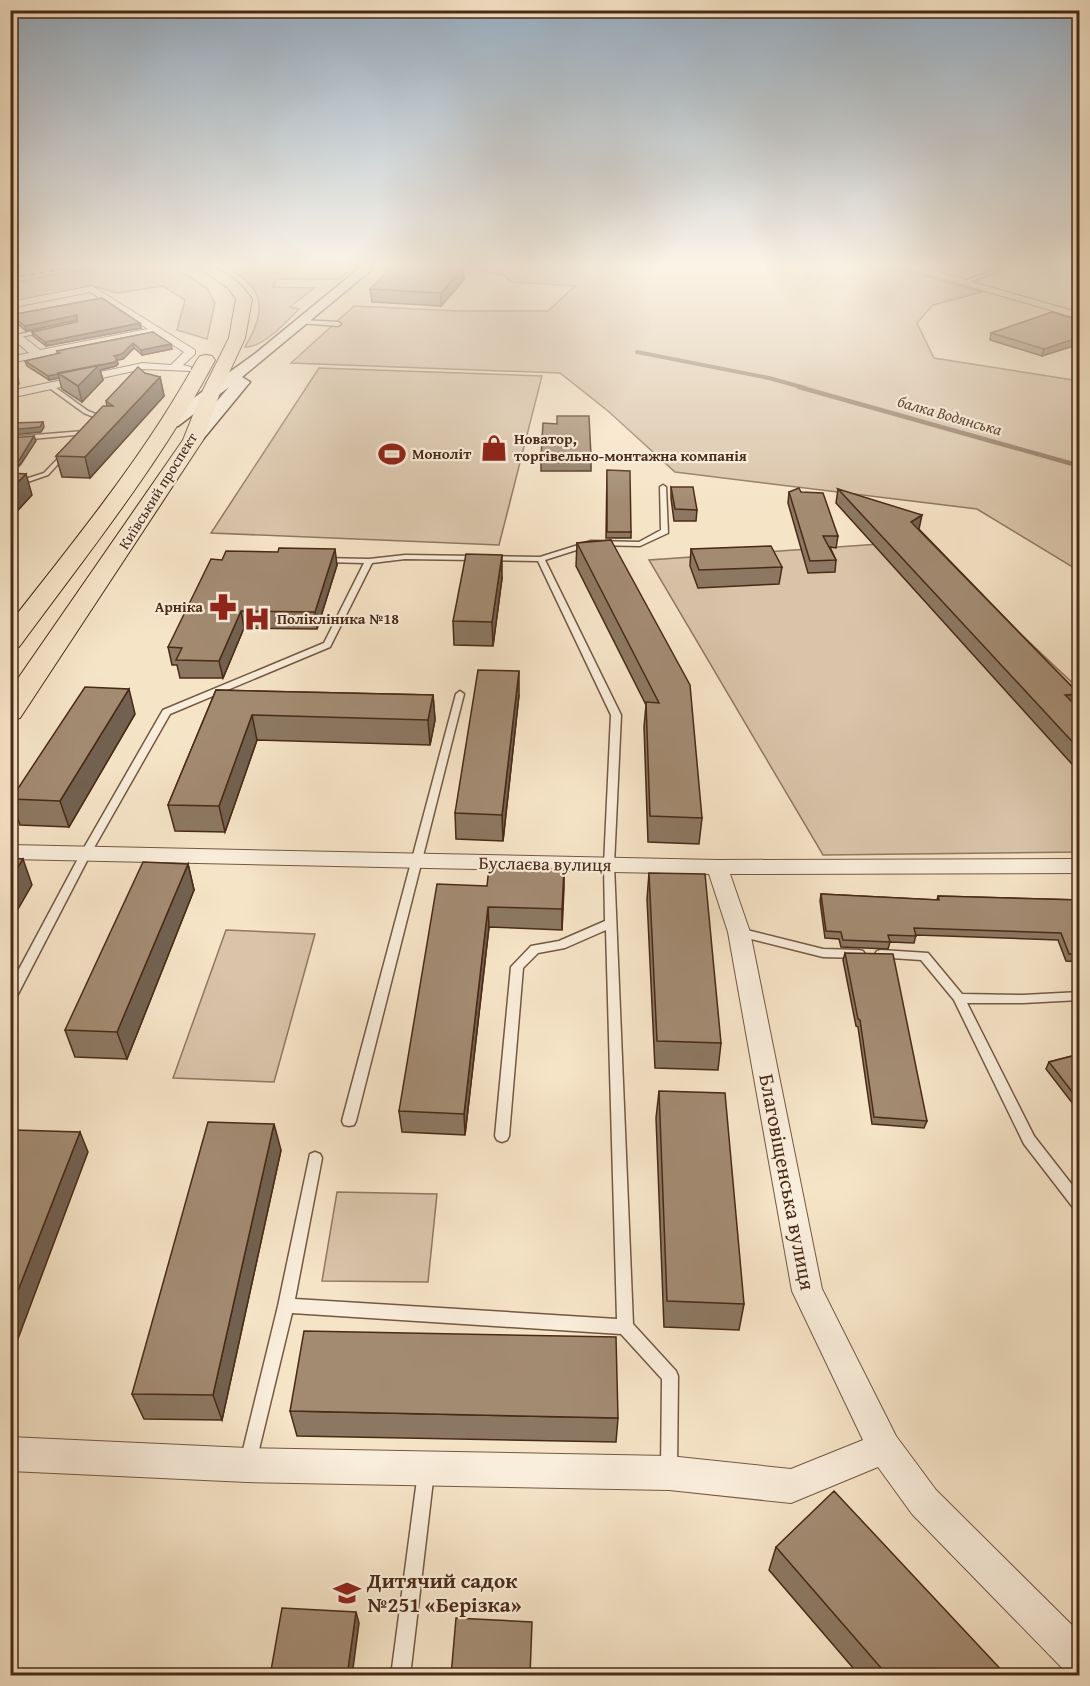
<svg xmlns="http://www.w3.org/2000/svg" width="1090" height="1686" font-family="'Gentium Book Plus',serif">
<style>
.green{fill:#d9c4a9;stroke:#917760;stroke-width:1.5}
.lines{fill:none;stroke-linecap:round;stroke-linejoin:round}
.stream-far1{stroke:#8d745c;stroke-width:4}
.stream{stroke:#8d745c;stroke-width:4.5}
.lane-casing{stroke:#745842;stroke-width:3}
.street-casing{stroke:#745842;stroke-width:2}
.secondary-casing{stroke:#492a16;stroke-width:3}
.primary-casing{stroke:#492a16;stroke-width:2}
.lane{fill:#f9eddb;fill-rule:evenodd}
.street{fill:#f9eddb;fill-rule:evenodd}
.secondary{fill:#f9eddb;fill-rule:evenodd}
.primary{fill:#f6e4c7;fill-rule:evenodd}
.rail{stroke:#492a16;stroke-width:2;stroke-dasharray:5 5;stroke-linecap:butt}
.wall{fill:#8c7862;stroke:#492a16;stroke-width:1.5}
.shaded-wall{fill:#726150;stroke:#492a16;stroke-width:1.5}
.building{fill:#a38b72;stroke:#492a16;stroke-width:1.5}
.labels{text-anchor:middle;stroke-width:4.5;stroke-linejoin:round;paint-order:stroke}
.far-poi-label{font-size:15px;font-weight:bold;fill:#492a16;stroke:#f9eddb;text-anchor:start}
.far-street-label{font-size:15px;fill:#492a16;stroke:#f9eddb}
.far-water-label{font-size:16px;font-style:italic;fill:#664933;stroke:#f9eddb}
.street-label{font-size:18px;fill:#492a16;stroke:#f9eddb}
.near-street-label{font-size:21px;fill:#492a16;stroke:#f9eddb}
.near-poi-label{font-size:21px;font-weight:bold;fill:#492a16;stroke:#f9eddb;text-anchor:start}
</style>
<rect width="100%" height="100%" fill="#f6e4c7"/>
<filter id="stains"><feTurbulence type="fractalNoise" baseFrequency=".00333" numOctaves="4"/><feColorMatrix values="0 0 0 0 .2 0 0 0 0 .09 0 0 0 0 .02 0 0 0 .5 -.17"/></filter>
<radialGradient id="worn" r=".72"><stop offset=".6" stop-color="#630" stop-opacity="0"/><stop offset="1" stop-color="#630" stop-opacity=".3"/></radialGradient>
<path class="green" d="M123,266H165L190,277L207,288L215,303L207,339L177,330L185,300L163,286L117,293L97,287L11,302V283L62,273Z
M222,266H357L339,279H276L273,287L314,288L290,307L299,309C287,321 263,348 245,347C268,309 265,285 222,266Z
M457,266H891L982,292L933,305L917,323L934,358L1079,381V571L977,509L675,472L608,411L560,373L291,363L354,306L459,311H548L575,286L512,282L503,275Z
M319,368L542,376L499,545L211,533Z
M922,541L1079,689V852L823,855L649,560Z
M226,930L315,934L274,1082L173,1078Z
M337,1192L437,1194L428,1282L322,1281Z"/>
<g class="lines">
<path class="stream-far1" d="M637,352L769,378L805,388"/>
<path class="stream" d="M799,387L1080,466"/>
<defs>
<path id="lane" d="M1004,266H1011L966,283L962,282Z
M302,320L338,322L341,324L338,326L300,323Z
M45,328L47,331L16,338L13,336Z
M48,385H52L88,411L103,417L97,424H93L92,423L96,418L84,413L48,387Z
M84,431L86,432V434L10,441V437Z
M67,449L70,451L69,452L48,475L10,488V484L44,473Z
M663,485L666,487L668,533L640,546L592,545L545,560L621,715L614,865L633,1324L676,1371L678,1376L677,1471L675,1477L669,1479L663,1477L661,1471L662,1379L621,1334L292,1313L256,1462L254,1468L248,1470L242,1468L240,1462L278,1306L310,1154L315,1152L320,1154L322,1158L295,1299L617,1319L606,930L565,948L538,953L523,968L509,1136L507,1140L502,1142L497,1140L495,1136L511,967L531,946L559,941L605,921L604,865L611,715L538,561L405,559L372,563L330,647L170,714L91,853L16,998L14,1001L10,1002V986L81,853L163,710L324,643L364,563L324,562L320,560L321,558L369,559L405,555L540,557L591,541L639,542L661,530L660,487Z
M460,691L464,694L356,1121L354,1125L349,1126L344,1125L342,1121L456,694Z
M739,928L823,949L859,950L863,951L865,954L863,957L859,958L823,957L735,935L733,932L735,929Z
M881,950L928,953L962,994L1023,995L1080,992V1000L1023,1003H967L1034,1136L1080,1195V1212L1075,1210L1024,1144L954,1000L921,960L877,957L875,954L877,951Z
M426,1464L432,1466L434,1472L410,1676H391L418,1472L420,1466Z"/>
<path id="street" d="M901,266H917L1080,313V319Z
M92,286L195,350V354L183,365L191,367V371L143,369L10,398V391L143,363L171,365L184,352L156,334L10,363V357L29,353L14,340H10V334H20L40,350L148,329L90,292L10,308V302Z
M10,845L717,860L1080,859V873L730,874L750,932L822,1289L896,1436L936,1490L1080,1633V1676L1067,1673L912,1514L878,1467L791,1503L669,1490L247,1482L10,1471V1437L247,1448L669,1456L791,1469L863,1440L792,1291L728,932L709,874L10,859Z"/>
<path id="secondary" d="M362,266H376L242,377L250,382L199,444H187L184,440L229,387L178,426H166L164,422L166,418L256,353Z"/>
<path id="primary" d="M196,266C222,266 237,278 252,299L245,338L221,390L203,440L24,712L20,718L10,721V690L183,440L203,390L229,338L236,299L228,288Z
M206,355L212,356L215,360C161,463 88,553 19,647L10,649V623C77,537 145,455 197,360L200,356Z"/>
</defs>
<use href="#lane" class="lane-casing"/>
<use href="#street" class="street-casing"/>
<use href="#secondary" class="secondary-casing"/>
<use href="#primary" class="primary-casing"/>
<use href="#lane" class="lane"/>
<use href="#street" class="street"/>
<use href="#secondary" class="secondary"/>
<use href="#primary" class="primary"/>
<path class="rail" d="M10,278L83,266"/>
</g>
<path class="wall" d="M441,267L464,280L441,306L372,302L370,289Z
M102,298L141,328L46,346L33,336L32,332L77,322V320L26,331L12,319L11,315Z
M1080,320L1042,356L990,340L991,333Z
M153,332L172,349L142,355L134,348L123,359L117,360L118,364L116,366L100,370L103,380L82,402L62,389L59,378L49,380L27,366L25,361L57,354V351Z
M160,377L164,396L90,478L62,477L56,456L107,406L106,401Z
M541,456H591V471H541Z
M607,470L631,532V538H606Z
M671,487L697,510L696,521H674L671,498Z
M838,489L919,529L1079,694L1075,706L1080,710V773L836,503Z
M789,492H801L838,536L836,548L830,547L836,560L835,572L808,573L788,503Z
M611,540L702,818L699,844L648,842L644,727L646,705L576,566L577,543Z
M691,549L782,567L779,584L698,588L690,566Z
M337,565L317,629L244,628L223,678H180L177,665H172L168,647Z
M502,578L493,646L454,645L453,621Z
M216,690L433,695L435,720L430,745L257,740L225,832L175,831L168,805Z
M519,695L503,841L456,839L455,813Z
M135,714L69,827L20,825L11,799Z
M188,864L194,890L127,1059L75,1057L65,1030Z
M564,869L562,930L489,927L465,1135L402,1132L399,1111L487,886Z
M649,873L721,1043L718,1070L655,1068L647,899Z
M821,894L937,900L938,896L1080,900V962L1066,961L1058,940L916,935L914,943L890,942L888,949L841,947L839,939L825,938L820,901Z
M845,953L927,1121L924,1128L872,1124L858,1027L856,1026L843,960Z
M1080,1054V1113L1046,1069L1049,1062Z
M659,1091L744,1304L739,1330L664,1327L656,1118Z
M281,1150L222,1420L144,1419L132,1394Z
M290,1411L618,1418L616,1442L297,1436Z
M776,1547L1007,1676H860L769,1570Z"/>
<path class="shaded-wall" d="M463,268L464,280L441,306V293Z
M77,315L78,320L26,331L25,326Z
M140,323L141,328L46,346L45,342Z
M1080,337V344L1042,356L1044,349Z
M133,343L134,348L123,359L117,360L118,364L116,366L100,370L103,380L82,402L78,386L58,373L59,378L49,380L48,376L114,356Z
M171,344L172,349L142,355L141,350Z
M160,377L164,396L90,478L85,457Z
M18,379L19,384L10,386V380Z
M43,422L44,427L41,432L10,435V430Z
M34,436L36,441L21,464L10,475V468Z
M26,474L32,495L10,519V490Z
M922,515L919,529L908,537L911,522Z
M335,549L337,565L317,629L315,612Z
M502,555V578L493,646L492,622Z
M241,611L244,628L223,678L219,661Z
M519,671V695L503,841L502,815Z
M129,689L135,714L69,827L60,801Z
M1079,694L1074,710L1065,695Z
M433,695L435,720L430,745L428,720Z
M252,715L257,740L225,832L219,806Z
M23,859L32,885L10,923V880Z
M188,864L194,890L127,1059L117,1032Z
M564,869V889L562,930V909Z
M488,907L489,927L465,1135L464,1114Z
M274,1124L281,1150L222,1420L213,1395Z
M80,1132L88,1152L10,1360V1311Z
M356,1612L359,1623L352,1676H347Z"/>
<path class="building" d="M393,266H432L463,268L441,293L370,289Z
M102,298L140,323L45,342L32,332L77,322V315L25,326L11,315Z
M1052,312L1080,320V337L1044,349L991,333Z
M153,332L171,344L141,350L133,343L122,354L114,356L117,359L115,362L48,376L25,361L60,353L57,351Z
M99,365L78,386L58,373Z
M138,367L145,373L160,377L85,457L56,456L103,406H113L106,401Z
M10,373L18,379L10,380Z
M557,416H589L591,456H541L543,423L557,424Z
M43,422L40,427L10,430V423Z
M34,436L20,459L10,468V438Z
M607,470L630,471L631,532H607Z
M10,473L26,474L10,490Z
M671,487H693L697,510L675,509Z
M799,488L801,492L823,493L838,536H823L836,560L810,561L789,492Z
M838,489L922,515L911,522L1079,694L1065,695L1080,710V750Z
M611,540L690,685L702,818L650,816L646,702L659,703L577,543Z
M771,546L782,567L699,570L691,549Z
M279,548L335,549L315,612L241,611L219,661L176,660L182,648L168,647L211,559L222,560L226,551L278,552Z
M466,554L502,555L492,622L453,621Z
M478,670L519,671L502,815L455,813Z
M85,687L129,689L60,801L11,799Z
M216,690L433,695L428,720L252,715L219,806L168,805Z
M10,858L23,859L10,880Z
M143,862L188,864L117,1032L65,1030Z
M489,867L564,869L562,909L488,907L464,1114L399,1111L437,884L487,886Z
M649,873L705,874L721,1043L657,1041Z
M821,894L939,900L938,896L1080,900V954H1069L1061,933L914,928L916,936L888,935L890,942L843,940L841,932L826,931Z
M845,953L893,954L927,1121L874,1117L860,1020L858,1019Z
M1080,1054V1102L1049,1062Z
M659,1091L725,1093L744,1304L667,1301Z
M208,1122L274,1124L213,1395L132,1394Z
M14,1130L80,1132L10,1311V1138Z
M304,1331L616,1337L618,1418L290,1411Z
M834,1491L1007,1676H888L776,1547Z
M282,1608L356,1612L347,1676H270Z
M456,1618L532,1622L530,1676H451Z"/>
<linearGradient id="sky" x2="0" y2="1"><stop stop-color="#96aec3"/><stop offset="0.53" stop-color="#fbf3e6"/><stop offset="1" stop-color="#fbf3e6" stop-opacity="0"/></linearGradient>
<rect width="1090" height="502" fill="url(#sky)"/>
<defs>
<symbol id="shop-bare" viewBox="-9 -9 18 18"><path d="M-5-2.5h2.3a2.7 3.5 0 0 1 5.4 0H5L5.5 6h-11ZM-1.5-2.5h3a1.5 2.3 0 0 0-3 0Z" fill="#8f2418" stroke="#f9eddb" stroke-width="2.5" paint-order="stroke"/></symbol>
<symbol id="stadium-bare" viewBox="-9 -9 18 18"><path d="M0-5a6.5 5 0 1 0 0 10a6.5 5 0 1 0 0-10ZM-3.5-1.8h7v3.6h-7Z" fill="#8f2418" stroke="#f9eddb" stroke-width="2.5" paint-order="stroke"/></symbol>
<symbol id="pharmacy-bare" viewBox="-9 -9 18 18"><path d="M-2-6h4v4h4v4h-4v4h-4v-4h-4v-4h4Z" fill="#8f2418" stroke="#f9eddb" stroke-width="2.5" paint-order="stroke"/></symbol>
<symbol id="hospital-bare" viewBox="-9 -9 18 18"><path d="M-5-5h3v3.5h4V-5h3V5h-3V1.5h-4V5h-3Z" fill="#8f2418" stroke="#f9eddb" stroke-width="2.5" paint-order="stroke"/></symbol>
<symbol id="school-bare" viewBox="-9 -9 18 18"><path d="M0-5L7-2L0 1L-7-2ZM-4 1L0 2.5L4 1V4Q0 6-4 4Z" fill="#8f2418" stroke="#f9eddb" stroke-width="2.5" paint-order="stroke"/></symbol>
</defs>
<g fill-rule="evenodd">
<use href="#shop-bare" x="475" y="429" width="38" height="38"/>
<use href="#stadium-bare" x="373" y="435" width="38" height="38"/>
<use href="#pharmacy-bare" x="204" y="588" width="38" height="38"/>
<use href="#hospital-bare" x="238" y="600" width="38" height="38"/>
<use href="#school-bare" x="328" y="1574" width="38" height="38"/>
</g>
<g class="labels">
<g class="far-poi-label">
<text x="514" y="444">Новатор,<tspan x="514" dy="17">торгівельно-монтажна компанія</tspan></text>
<text x="412" y="459">Моноліт</text>
<text x="203" y="612" text-anchor="end">Арніка</text>
<text x="277" y="624">Полікліника №18</text>
</g>
<g class="far-street-label">
<text transform="translate(158 491) rotate(-58)" y="5">Київський проспект</text>
</g>
<g class="far-water-label">
<text transform="translate(950 415) rotate(16)" y="6">балка Водянська</text>
</g>
<g class="street-label">
<text transform="translate(545 864) rotate(1)" y="6">Буслаєва вулиця</text>
</g>
<g class="near-street-label">
<text transform="translate(787 1182) rotate(79)" y="7">Благовіщенська вулиця</text>
</g>
<g class="near-poi-label">
<text x="367" y="1588">Дитячий садок<tspan x="367" dy="24">№251 «Берізка»</tspan></text>
</g>
</g>
<rect width="1090" height="1686" fill="none" stroke="#f6e4c7" stroke-width="36"/>
<rect x="12" y="12" width="1066" height="1662" fill="none" stroke="#492a16" stroke-width="3"/>
<rect x="18" y="18" width="1054" height="1650" fill="none" stroke="#492a16" stroke-width="1.5"/>
<rect width="100%" height="100%" filter="url(#stains)"/>
<rect width="100%" height="100%" fill="url(#worn)"/>
</svg>
